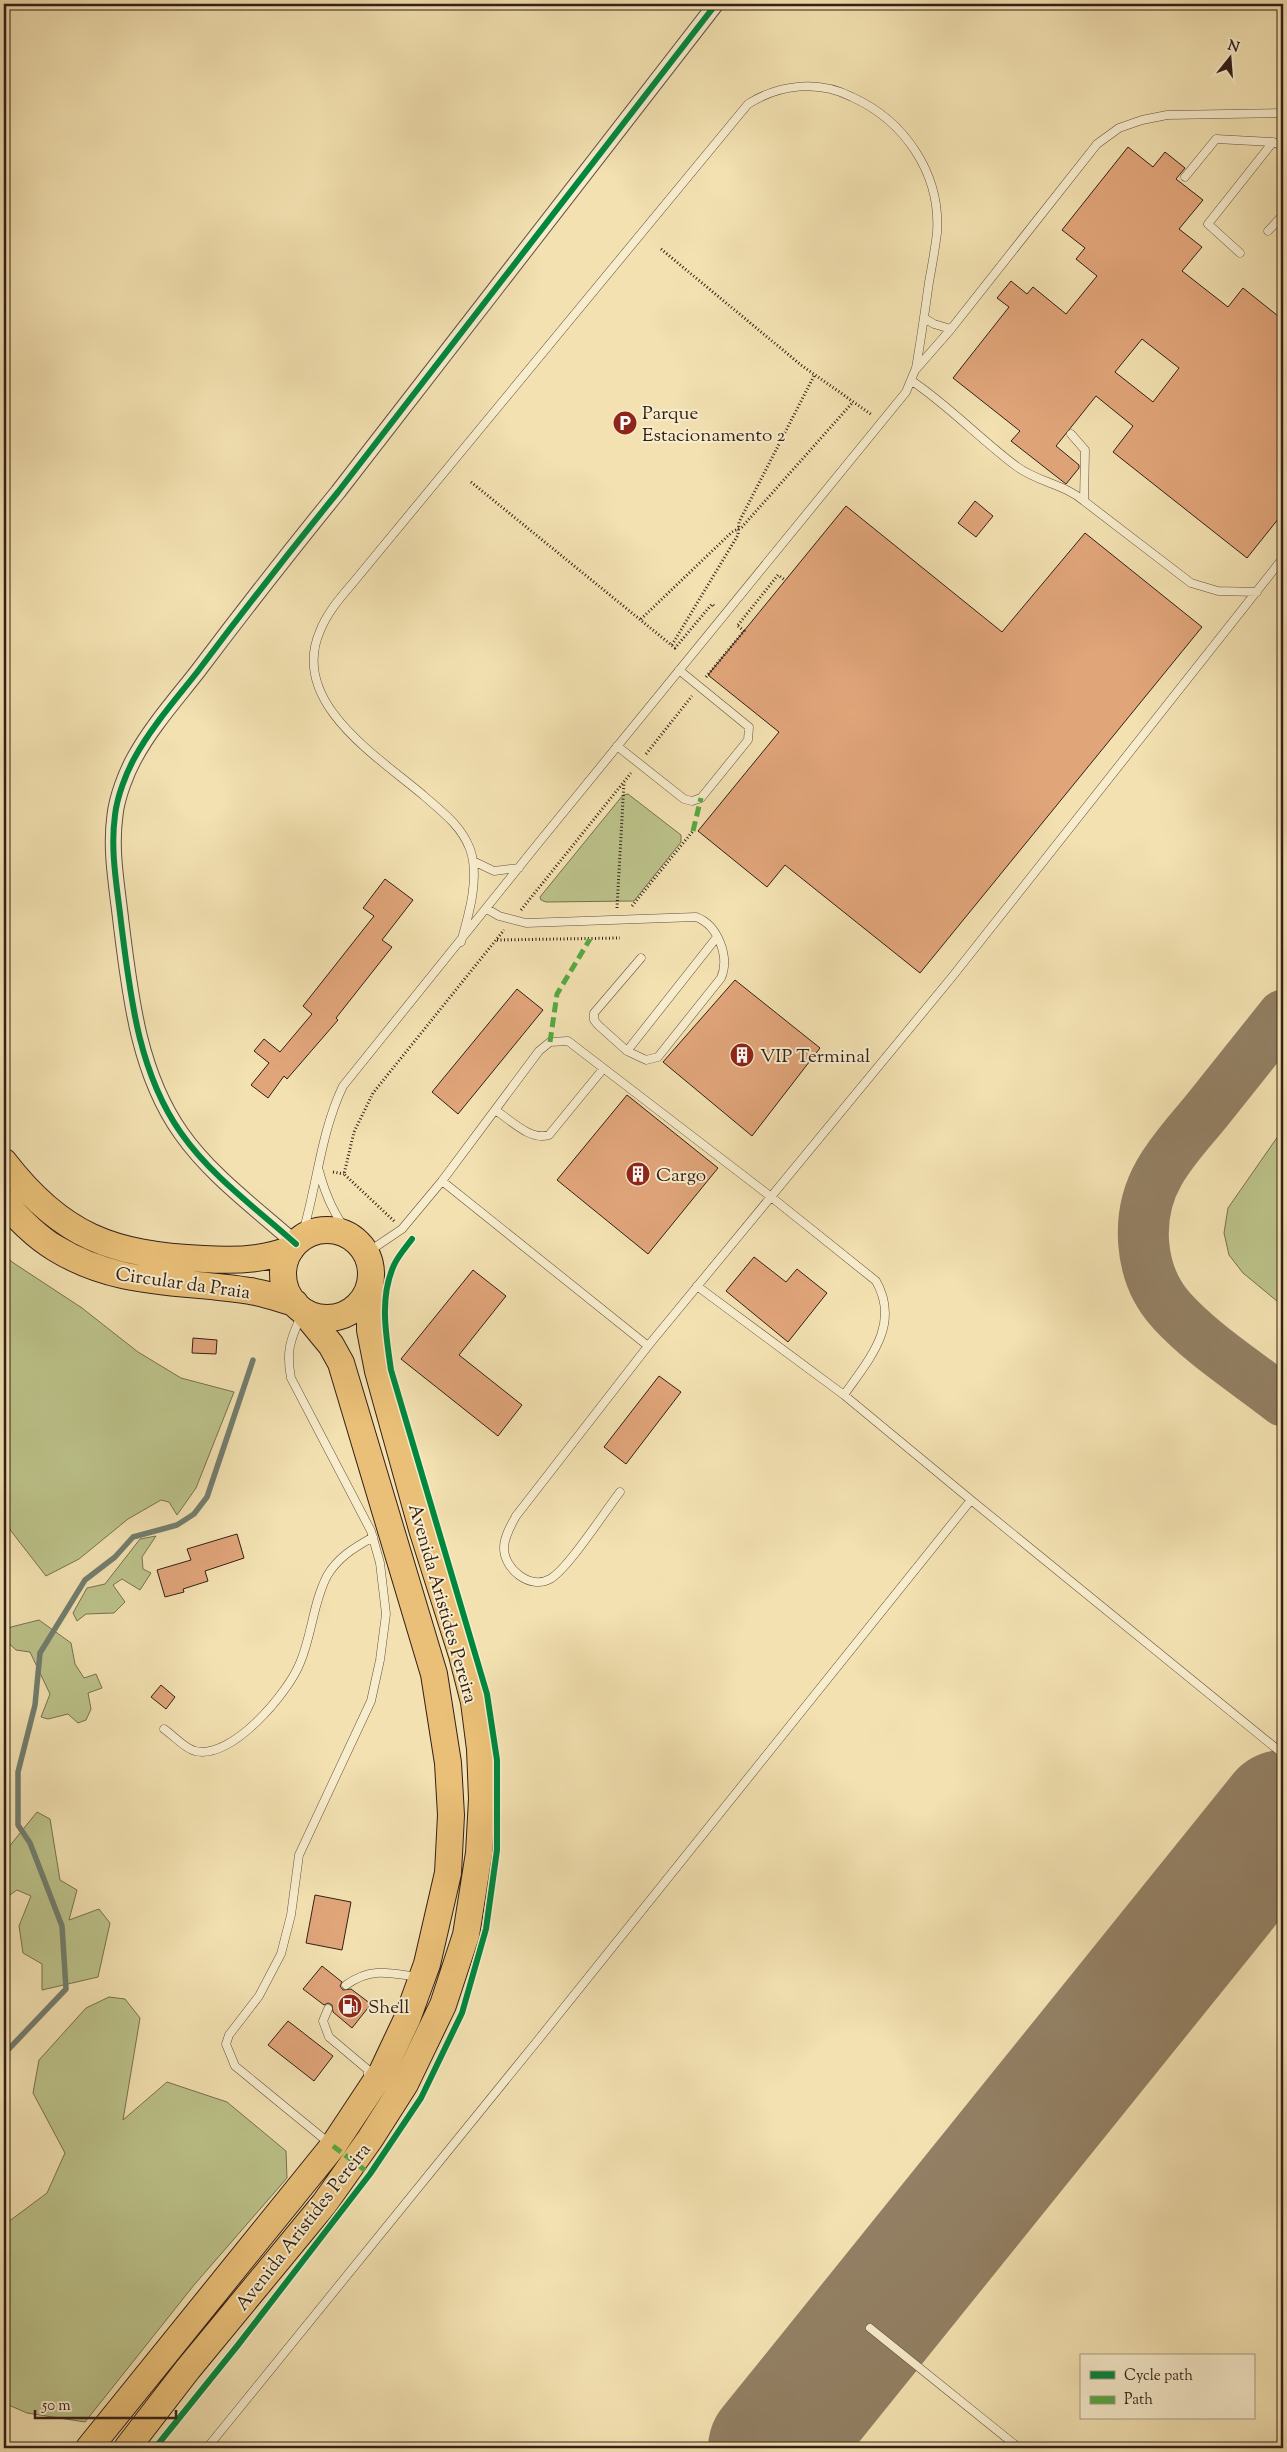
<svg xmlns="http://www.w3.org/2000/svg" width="1287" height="2452" font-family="'Sorts Mill Goudy',serif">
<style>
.green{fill:#bcc28a;stroke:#787051}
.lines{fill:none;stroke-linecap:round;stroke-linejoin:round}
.stream{stroke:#727e6e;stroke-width:5.5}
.taxiway{stroke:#938064;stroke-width:51}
.runway{stroke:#938064;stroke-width:128}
.building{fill:#e1a57a;stroke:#331f18;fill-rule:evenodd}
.lane-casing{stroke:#63503e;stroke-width:9}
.street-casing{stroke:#63503e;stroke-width:17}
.highway-casing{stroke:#331f18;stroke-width:28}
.path{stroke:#331f18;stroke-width:3;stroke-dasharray:1 2.5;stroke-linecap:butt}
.lane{stroke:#f7eccc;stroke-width:8}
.street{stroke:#f7eccc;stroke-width:15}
.highway{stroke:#eac078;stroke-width:26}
.quiet{stroke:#54aa42;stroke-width:5;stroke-dasharray:10 5;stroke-linecap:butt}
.cycleway-casing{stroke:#f7eccc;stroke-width:9}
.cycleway{stroke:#00873e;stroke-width:6}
.labels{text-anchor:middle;stroke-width:4;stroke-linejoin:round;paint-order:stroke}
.poi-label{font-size:19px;fill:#331f18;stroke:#f7eccc;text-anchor:start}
.street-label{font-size:19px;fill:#331f18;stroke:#f7eccc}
</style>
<rect width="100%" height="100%" fill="#f3e1b1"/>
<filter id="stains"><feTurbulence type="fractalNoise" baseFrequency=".004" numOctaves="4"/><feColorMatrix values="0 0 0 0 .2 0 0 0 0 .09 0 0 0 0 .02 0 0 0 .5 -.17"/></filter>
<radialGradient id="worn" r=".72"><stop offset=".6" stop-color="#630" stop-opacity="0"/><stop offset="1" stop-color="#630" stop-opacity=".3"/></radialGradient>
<path class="green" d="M628,794L681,835V842L634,901L546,902L541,900L540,897L623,795Z
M1283,1129V1306L1243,1273L1229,1255L1224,1233L1228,1208Z
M4,1253L12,1262L82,1308L138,1352L181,1378L234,1392L196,1488L177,1515L169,1502L161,1500L128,1519L79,1559L46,1576L11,1531L4,1518Z
M156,1536L142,1557L143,1569L151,1573L140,1590L122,1579L113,1585L125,1602L114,1613L86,1614L77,1621L73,1613L87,1588L105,1584L140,1539Z
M39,1620L71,1643L75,1664L84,1678L96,1674L102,1688L88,1693L91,1709L86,1720L78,1723L68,1714L48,1719L41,1717L50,1694L30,1652L16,1650L4,1639V1634L11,1627Z
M37,1812L50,1819L60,1880L77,1890L69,1920L99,1909L110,1923L98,1977L42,1990V1964L23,1953L19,1926L31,1896L17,1890L4,1899V1853Z
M109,1997L125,1999L140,2018L123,2120L167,2082L227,2102L286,2151L287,2178L194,2285L85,2422L27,2413L4,2403V2225L47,2193L65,2153L33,2093L39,2060L86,2008Z"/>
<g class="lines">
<path class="stream" d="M4,2054L66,1989L62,1926L30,1843L18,1825V1772L35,1705L40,1653L85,1580L115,1557L133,1537L177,1525L194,1514L207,1497L253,1360"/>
<path class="taxiway" d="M1283,1015C1259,1045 1236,1074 1212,1104C1195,1126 1173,1148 1159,1173C1135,1215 1138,1274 1172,1311C1203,1345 1246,1372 1283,1401"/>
<path class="runway" d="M772,2448L1283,1814"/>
</g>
<path class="building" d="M1128,147L1153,167L1165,152L1185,168L1176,179L1203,200L1179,229L1202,247L1182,271L1228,307L1243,288L1283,320V513L1247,558L1113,452L1133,426L1096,396L1056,446L1079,465V468L1066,484L1011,441L1020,431L953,378L1009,307L997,298L1011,281L1027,294L1033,287L1066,314L1097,276L1076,259L1085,248L1062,230ZM1142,339L1179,368L1153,402L1115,372Z
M975,501L993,516L976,537L958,523Z
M846,506L1002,632L1085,533L1202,627L920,973L785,865L767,887L698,831L779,732L708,675Z
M385,879L413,900L382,940L392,947L336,1018L338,1020L287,1079L284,1076L268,1098L251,1085L269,1063L254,1051L264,1039L280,1052L312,1014L303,1006L374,916L363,908Z
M735,980L820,1048L752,1136L663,1062Z
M517,989L543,1010L458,1114L432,1092Z
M627,1095L718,1168L648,1254L557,1180Z
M754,1257L786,1282L797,1269L827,1293L788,1342L726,1291Z
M473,1270L506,1296L459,1355L522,1405L498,1436L401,1359Z
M193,1338L217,1340L216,1354L192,1353Z
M659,1376L681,1392L626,1464L604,1447Z
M237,1534L244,1558L205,1571L208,1581L183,1589L184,1592L165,1597L157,1570L191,1560L187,1549Z
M161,1685L175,1697L166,1709L151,1697Z
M315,1895L351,1902L342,1950L306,1943Z
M322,1966L342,1982L340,1986L343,1990L351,1989L371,2004L352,2028L333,2012L332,2005L328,2003L324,2005L303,1989Z
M288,2021L333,2056L314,2081L268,2045Z"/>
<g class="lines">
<defs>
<path id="lane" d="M1185,177L1216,139L1273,142L1283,146
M1268,231L1283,215
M1240,253L1208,224L1273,142
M924,318L934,324L951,329
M917,368L951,329L1097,144L1119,128L1142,120L1167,115L1283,113
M912,381C949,406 980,439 1016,466C1037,482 1064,484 1084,501L1085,450L1071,434
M1084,501L1191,583L1218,591L1257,592
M617,746L684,799L692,801L701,798L748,740L749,727L679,670
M473,861L494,871L519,868
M487,909L499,916L526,923L696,917C718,925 730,957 721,978L658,1057L646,1060L627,1051L717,937
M627,1051L598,1025L594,1020V1013L641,958
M495,1110C511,1120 530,1141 549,1135L603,1069
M319,1171C326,1197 335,1216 351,1237
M442,1181L648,1346
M301,1239C317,1188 320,1134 343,1086L536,846L906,392L916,368C921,339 925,311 929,282C932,266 935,249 937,233C941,174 905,121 852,97C818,80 780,84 748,104L352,584C340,598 327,613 320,631C289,702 377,756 423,795C441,811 461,825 470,849C480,877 469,914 461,942
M365,1254L402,1229L442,1181L539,1051L550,1042L568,1041L770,1196L876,1281C901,1325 869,1359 844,1395
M697,1286L844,1395L971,1500
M301,1316C290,1340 286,1352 291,1378L371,1531L380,1563L386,1614L380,1660L371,1701L299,1855L291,1915L281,1954L259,1996L229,2035L226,2044L235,2066L329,2143
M620,1492C605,1511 568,1569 550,1579C530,1590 504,1569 504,1548C504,1537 511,1525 516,1516L648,1346L952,977L1283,558
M164,1729C173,1735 185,1749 195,1751C232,1760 288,1693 300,1663C312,1635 313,1603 327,1576C338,1557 354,1548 373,1537
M346,1985C371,1967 389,1973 418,1977
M328,2009L323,2021L329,2037L367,2069L369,2080
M870,2328L1019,2448
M207,2448L538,2040L971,1500L1283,1754"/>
<path id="street" d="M296,1244C257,1209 211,1176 181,1133C138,1072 130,994 121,922C117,886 110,851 115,815C117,797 126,773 135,757C152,726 177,698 198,671C244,610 290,551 338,492L716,4"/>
<path id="highway" d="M4,1162C61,1236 112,1255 204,1259C232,1261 265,1260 291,1249
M4,1202C19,1219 35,1236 55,1248C118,1287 181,1280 250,1291C265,1293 280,1299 295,1303
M283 1274a44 44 0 1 1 88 0a44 44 0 1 1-88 0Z
M89,2448L333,2146L382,2072L407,2019L427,1964L448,1873L451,1815L448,1763L434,1674L341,1363L331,1345L303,1311
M127,2448L188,2369L324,2204L370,2139L405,2084L443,2005L466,1935L479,1853L482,1799L480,1749L474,1702L462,1655L422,1529L378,1371L370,1330V1285"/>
</defs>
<use href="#lane" class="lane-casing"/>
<use href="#street" class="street-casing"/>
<use href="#highway" class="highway-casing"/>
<path class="path" d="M661,249L801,365L872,415
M471,482L675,648L712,604L715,607
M641,619L732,532L742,527L853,402
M738,625L778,575L785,580
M672,645L738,535L739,522L815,374
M706,677L744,631L738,626
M646,754L692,696
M632,906L693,831
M617,908L624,782
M521,910L631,773
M497,940L620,938
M333,1172L344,1174
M394,1221L344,1174L354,1132L373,1093L504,930"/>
<use href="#lane" class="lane"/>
<use href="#street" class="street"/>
<use href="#highway" class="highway"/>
<path class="quiet" d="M693,831L701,798
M550,1042L557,994L590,939
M333,2146L370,2174"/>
<defs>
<path id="cycleway" d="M296,1244C257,1209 211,1176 181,1133C138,1072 130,994 121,922C117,886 110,851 115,815C117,797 126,773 135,757C152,726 177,698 198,671C244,610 290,551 338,492L716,4
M155,2448L238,2345L370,2174L421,2098L462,2013L486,1929L497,1850V1760L487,1694L391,1370C386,1335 379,1298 394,1265C398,1256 406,1247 412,1239"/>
</defs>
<use href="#cycleway" class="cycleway-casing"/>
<use href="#cycleway" class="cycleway"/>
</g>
<defs>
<symbol id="parking-disc" viewBox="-11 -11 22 22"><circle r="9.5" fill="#8f2418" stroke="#f7eccc"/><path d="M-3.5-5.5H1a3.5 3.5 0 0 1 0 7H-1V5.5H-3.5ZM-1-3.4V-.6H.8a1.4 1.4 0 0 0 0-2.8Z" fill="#fff"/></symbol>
<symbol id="building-disc" viewBox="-11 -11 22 22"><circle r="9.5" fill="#8f2418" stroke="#f7eccc"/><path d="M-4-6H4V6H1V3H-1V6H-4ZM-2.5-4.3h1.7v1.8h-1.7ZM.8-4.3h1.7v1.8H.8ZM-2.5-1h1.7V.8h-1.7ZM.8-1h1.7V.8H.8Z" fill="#fff"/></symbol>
<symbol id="fuel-disc" viewBox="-11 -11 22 22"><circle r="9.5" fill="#8f2418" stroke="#f7eccc"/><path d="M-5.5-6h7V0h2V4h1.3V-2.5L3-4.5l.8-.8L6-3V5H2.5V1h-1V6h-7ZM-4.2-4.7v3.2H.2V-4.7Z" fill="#fff"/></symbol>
</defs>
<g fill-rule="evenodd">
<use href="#parking-disc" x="611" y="409" width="28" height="28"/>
<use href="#building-disc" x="728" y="1041" width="28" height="28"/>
<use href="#building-disc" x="624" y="1160" width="28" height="28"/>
<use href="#fuel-disc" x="336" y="1992" width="28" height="28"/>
</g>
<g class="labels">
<g class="poi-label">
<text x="642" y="419">Parque<tspan x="642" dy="22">Estacionamento 2</tspan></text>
<text x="760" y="1062">VIP Terminal</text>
<text x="656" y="1181">Cargo</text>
<text x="368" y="2013">Shell</text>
</g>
<g class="street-label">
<text transform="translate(183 1282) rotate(8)" y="7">Circular da Praia</text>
<text transform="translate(444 1603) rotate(74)" y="7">Avenida Aristides Pereira</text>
<text transform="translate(302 2226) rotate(-52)" y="7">Avenida Aristides Pereira</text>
</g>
</g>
<rect width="1287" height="2452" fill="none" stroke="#f3e1b1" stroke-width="20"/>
<rect x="5" y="5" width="1277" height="2442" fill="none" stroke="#331f18" stroke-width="2.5"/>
<rect x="10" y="10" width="1267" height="2432" fill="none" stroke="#331f18"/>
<rect x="1080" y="2354" width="175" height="65" fill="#f7eccc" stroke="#a99a84"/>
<rect x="1090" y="2371" width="25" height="8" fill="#00873e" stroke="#a99a84"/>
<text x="1124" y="2380" font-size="15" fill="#331f18">Cycle path</text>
<rect x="1090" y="2396" width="25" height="8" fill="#54aa42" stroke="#a99a84"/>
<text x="1124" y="2404" font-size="15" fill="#331f18">Path</text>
<g transform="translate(1230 58) rotate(17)" stroke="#f7eccc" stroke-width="4" paint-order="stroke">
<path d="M0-4L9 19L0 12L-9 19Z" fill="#331f18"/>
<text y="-8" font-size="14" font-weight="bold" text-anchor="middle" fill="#331f18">N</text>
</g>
<path d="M35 2410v8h141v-8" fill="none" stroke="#331f18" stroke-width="2.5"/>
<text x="42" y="2410" font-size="15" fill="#331f18" stroke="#f7eccc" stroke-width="4" paint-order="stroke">50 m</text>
<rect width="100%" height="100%" filter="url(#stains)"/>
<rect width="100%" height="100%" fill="url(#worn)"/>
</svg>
